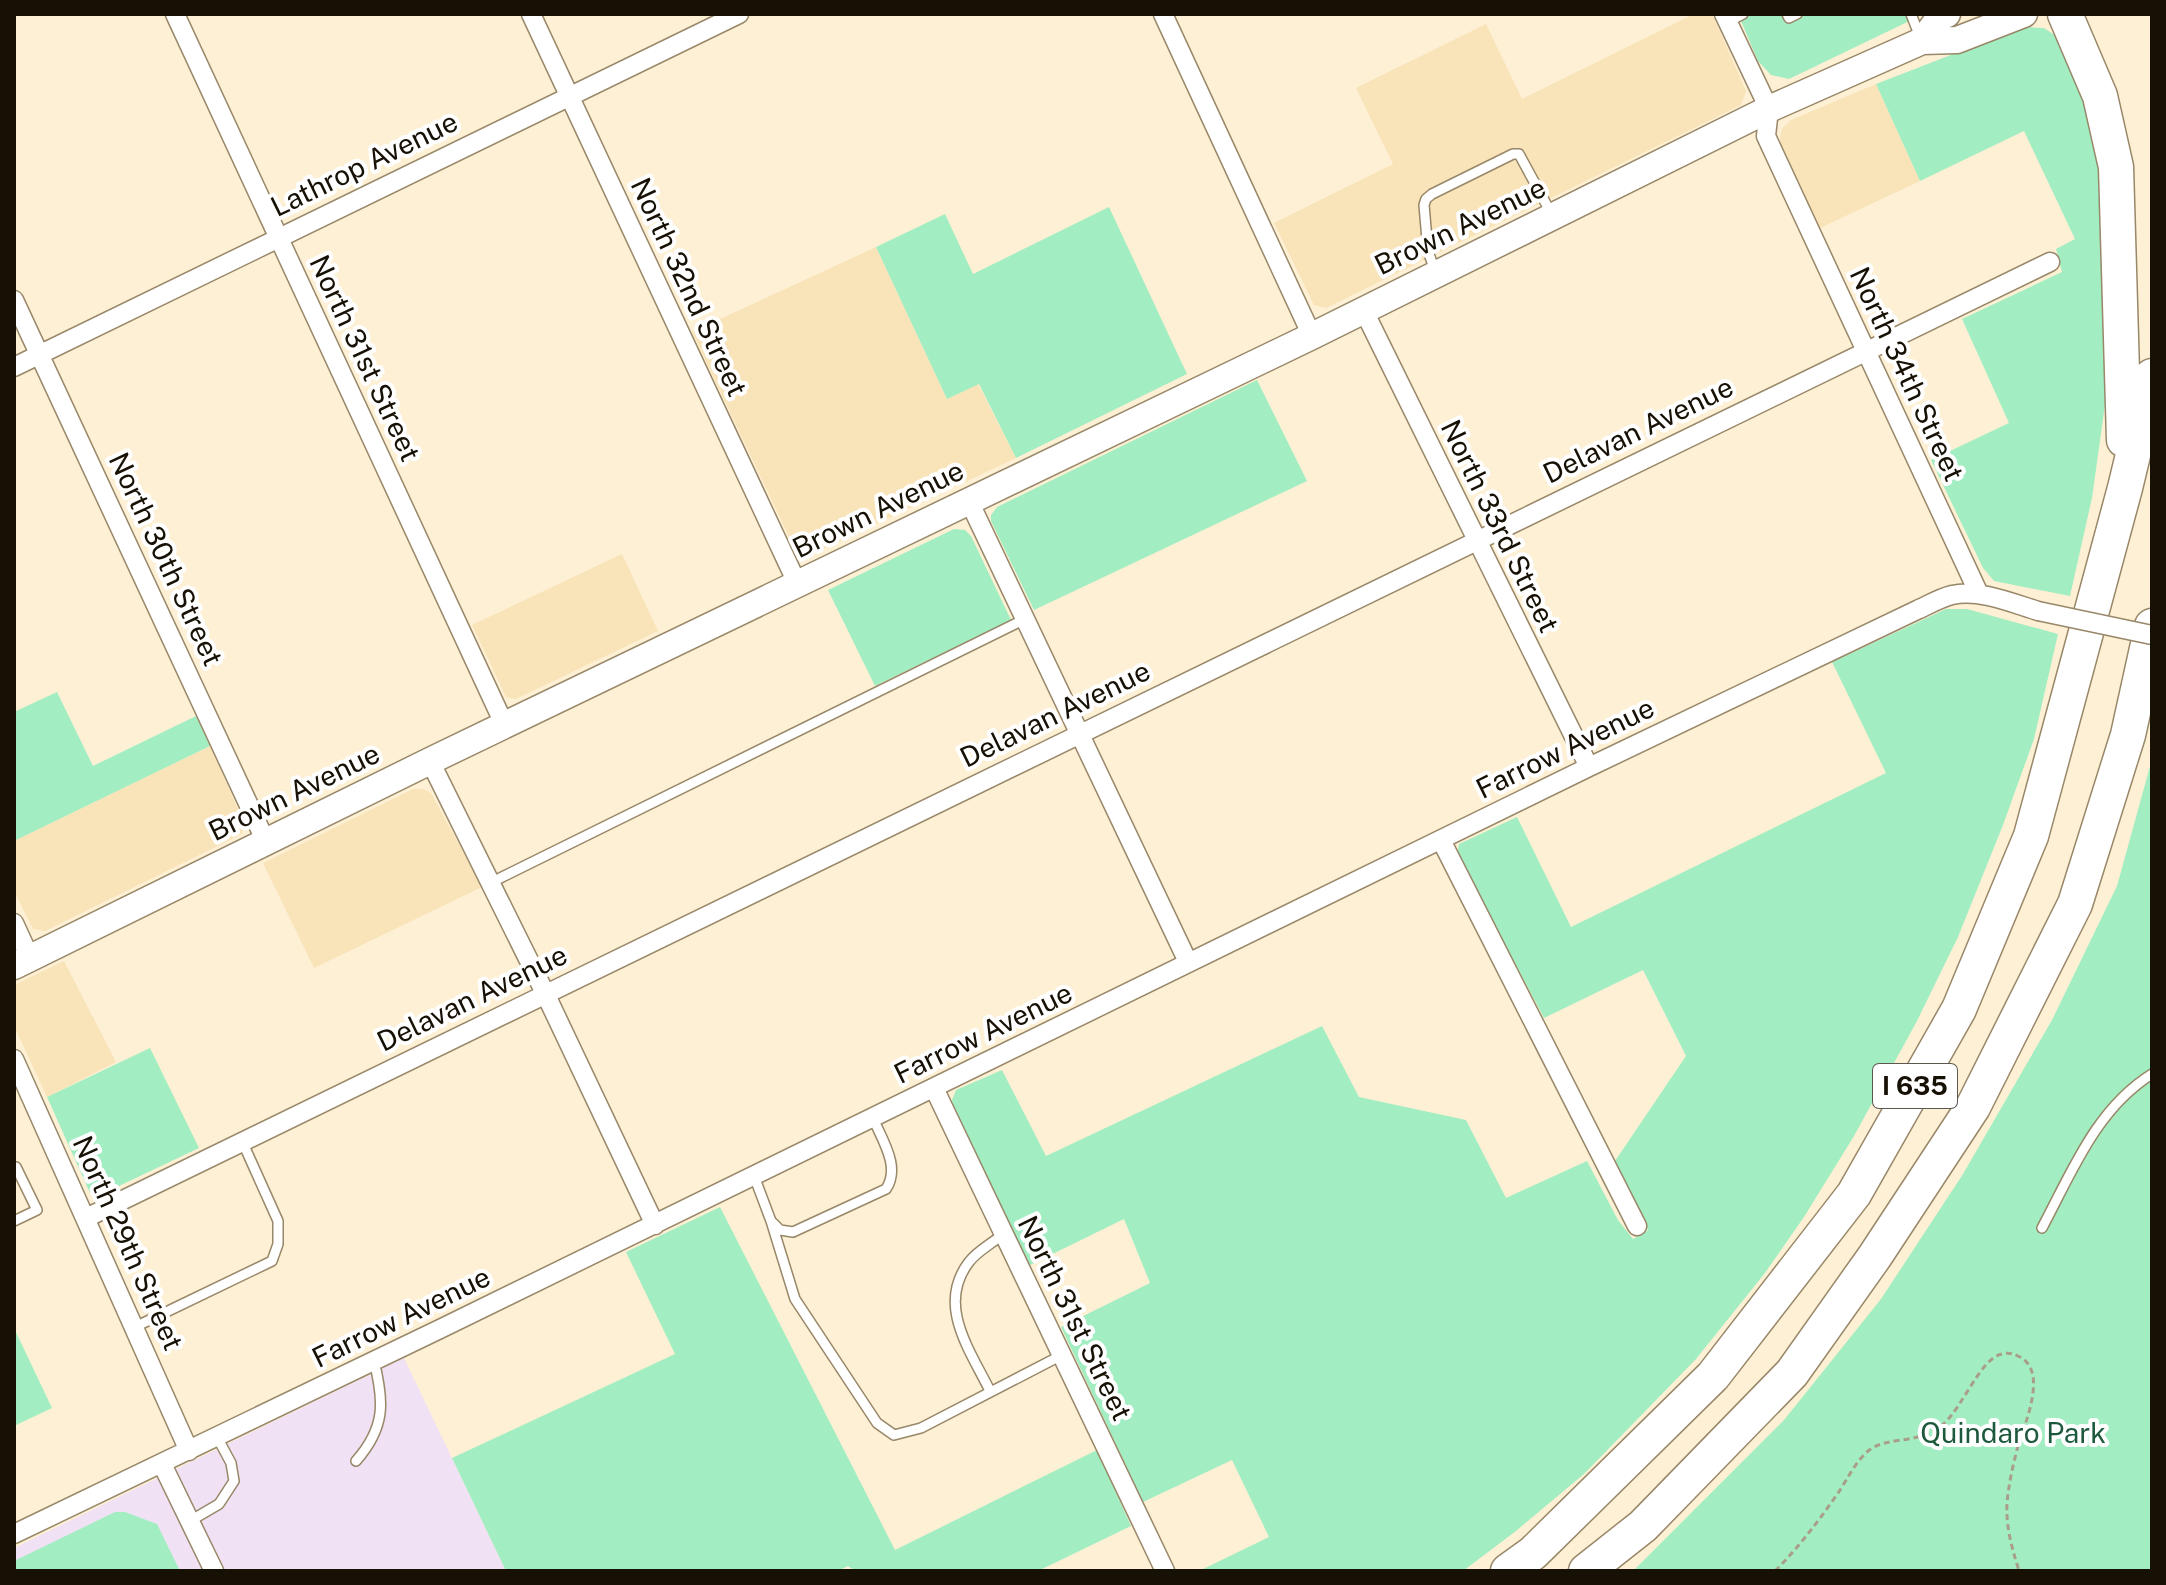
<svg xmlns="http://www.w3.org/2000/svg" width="2166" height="1585" font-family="'Public Sans',sans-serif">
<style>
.built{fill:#f9e3b9}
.education{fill:#f1e1f4}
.green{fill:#a2eec2}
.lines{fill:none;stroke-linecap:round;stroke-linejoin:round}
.lane-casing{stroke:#988768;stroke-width:12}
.street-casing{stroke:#988768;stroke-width:21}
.secondary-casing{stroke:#988768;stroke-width:29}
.highway-casing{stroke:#988768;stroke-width:37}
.path{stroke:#a99e89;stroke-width:3;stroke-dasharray:6 4;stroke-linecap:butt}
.lane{stroke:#fff;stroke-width:9}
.street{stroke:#fff;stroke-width:18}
.secondary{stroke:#fff;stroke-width:26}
.highway{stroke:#fff;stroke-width:34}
.street-bridge-casing{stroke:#988768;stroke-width:21;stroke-linecap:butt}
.street-bridge{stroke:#fff;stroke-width:18}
.labels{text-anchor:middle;stroke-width:8;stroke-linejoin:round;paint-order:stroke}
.shield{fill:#fff;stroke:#5c5850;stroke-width:2}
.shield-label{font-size:26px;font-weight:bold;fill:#161005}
.street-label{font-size:28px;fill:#161005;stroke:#fff}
.park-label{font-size:28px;fill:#1d593c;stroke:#fff}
</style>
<rect width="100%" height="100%" fill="#fef0d4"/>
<path class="built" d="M1694,14H1712L1746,91L1741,105L1326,308L1314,305L1274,223L1393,164L1356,88L1486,24L1522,99Z
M1876,84L1920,181L1820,228L1782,150L1780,138L1782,129L1791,120Z
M876,247L947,399L978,384L1016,458L800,560L692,332Z
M622,554L658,631L516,699L506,697L472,625Z
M210,746L244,823L242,834L45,931L33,929L14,891V841Z
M413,789H423L431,793L482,887L314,968L263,863Z
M64,961L116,1062L47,1097L14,1026V985Z"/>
<path class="education" d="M404,1358L506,1571H14V1548Z"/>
<path class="green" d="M1738,14H1924L1789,79L1771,75L1758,61Z
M2023,27L2044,28L2065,42L2092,100L2104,196L2110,369L2092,498L2070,596L1994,581L1983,568L1931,460L2009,423L1962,319L2062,272L2056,249L2075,239L2024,131L1920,181L1876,84Z
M1109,207L1187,374L1016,458L979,384L947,399L876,247L945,214L973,274Z
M1257,380L1307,481L1034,610L991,521V515L997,507Z
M954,529L965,530L971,536L1011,620L875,686L828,590Z
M1946,609H1967L2058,634L2034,739L2003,825L1958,937L1917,1021L1854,1136L1804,1217L1765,1273L1696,1359L1584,1474L1516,1531L1463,1571H1199L1269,1537L1232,1460L1143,1502L1061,1327L1150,1283L1124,1219L1028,1266L954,1114L952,1100L956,1090L1002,1070L1046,1156L1322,1026L1359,1097L1466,1120L1506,1198L1587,1161L1618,1220L1633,1239L1648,1230L1615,1161L1686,1056L1643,970L1544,1018L1457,854L1459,844L1517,817L1571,927L1886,773L1832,662Z
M57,692L93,766L196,716L210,746L14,841V712Z
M2152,759V1571H1633L1784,1420L1881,1299L1963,1174L2052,1020L2117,886Z
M150,1048L199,1148L98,1196L90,1193L47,1097Z
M720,1207L895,1550L1097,1450L1131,1526L1038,1571H855L848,1566L838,1571H506L452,1458L675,1354L626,1252Z
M14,1328L52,1408L14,1426Z
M115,1512H125L157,1524L180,1571H14V1561Z"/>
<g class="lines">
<defs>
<path id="lane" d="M1787,14L1789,18L1797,14
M1911,14L1920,37
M1728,22L1743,14
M1435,271L1428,251L1424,205L1426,199L1432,194L1513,154H1519L1551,213
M490,883L1025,619
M754,1176L771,1221L780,1230L793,1232L886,1189C901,1167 882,1140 873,1118
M14,1221L37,1210L16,1167
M771,1221L795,1299L877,1423L894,1435L921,1428L1062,1355
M2042,1228C2072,1172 2096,1109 2152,1074
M135,1327L272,1261L278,1244V1221L242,1141
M990,1391C970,1350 936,1305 969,1262C977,1251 993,1243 1003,1234
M356,1461C386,1427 384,1401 374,1361
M190,1521L219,1504L234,1481L231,1463L217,1437"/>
<path id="street" d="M175,14L505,726
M531,14L797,583
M1163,14L1312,336
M1724,14L1769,109L1766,136L1979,594
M14,300L266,842
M1363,309L1589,767
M14,367L739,14
M969,501L1188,962
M430,761L545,993L655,1225
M1441,840L1637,1226
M14,923L30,958
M14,1059L189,1451
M934,1088L1165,1571
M86,1218L2050,262
M162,1464L214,1571
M14,1534L440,1329L1589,767L1917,610C1928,605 1940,598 1952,595C1980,589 2012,603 2038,611"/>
<path id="secondary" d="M1922,41L1940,17L1947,14
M14,966L430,761L1312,336L1769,109L1922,41L1957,40L2024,14"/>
<path id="highway" d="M2065,14L2100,96L2116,167L2124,440
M1508,1571L1533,1553L1713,1376L1854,1194L1959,1009L2031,836L2125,488L2152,376
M1586,1571L1643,1526L1792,1373L1875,1256L1973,1107L2075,904L2128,735L2152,626"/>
</defs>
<use href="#lane" class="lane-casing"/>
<use href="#street" class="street-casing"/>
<use href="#secondary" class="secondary-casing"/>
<use href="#highway" class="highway-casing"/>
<path class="path" d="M1775,1571C1798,1548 1817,1523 1836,1496C1846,1482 1855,1462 1868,1451C1886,1436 1916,1445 1941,1426C1962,1410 1980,1358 2002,1354C2009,1352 2014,1354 2020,1357C2048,1372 2025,1423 2018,1446C2014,1461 2010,1478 2008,1494C2004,1521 2011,1545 2019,1571"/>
<use href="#lane" class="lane"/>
<use href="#street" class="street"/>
<use href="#secondary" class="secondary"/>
<use href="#highway" class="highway"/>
<defs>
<path id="street-bridge" d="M2038,611L2152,635"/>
</defs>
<use href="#street-bridge" class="street-bridge-casing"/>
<use href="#street-bridge" class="street-bridge"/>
</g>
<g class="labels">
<rect class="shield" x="1873" y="1064" width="84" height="44" rx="6"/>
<g class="shield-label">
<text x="1915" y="1095">I 635</text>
</g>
<g class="street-label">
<text transform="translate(364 164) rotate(-26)" y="10">Lathrop Avenue</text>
<text transform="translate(1460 226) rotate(-26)" y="10">Brown Avenue</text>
<text transform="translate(689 287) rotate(65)" y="10">North 32nd Street</text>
<text transform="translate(365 358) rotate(65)" y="10">North 31st Street</text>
<text transform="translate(1907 374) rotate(65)" y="10">North 34th Street</text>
<text transform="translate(1638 430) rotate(-26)" y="10">Delavan Avenue</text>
<text transform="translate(878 509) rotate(-26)" y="10">Brown Avenue</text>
<text transform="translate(1500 526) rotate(64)" y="10">North 33rd Street</text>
<text transform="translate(166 559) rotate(65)" y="10">North 30th Street</text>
<text transform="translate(1055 714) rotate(-26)" y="10">Delavan Avenue</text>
<text transform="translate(1565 748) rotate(-26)" y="10">Farrow Avenue</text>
<text transform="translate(294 792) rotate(-26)" y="10">Brown Avenue</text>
<text transform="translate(472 998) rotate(-26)" y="10">Delavan Avenue</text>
<text transform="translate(983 1033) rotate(-26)" y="10">Farrow Avenue</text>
<text transform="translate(128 1243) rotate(66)" y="10">North 29th Street</text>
<text transform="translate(401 1317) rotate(-26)" y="10">Farrow Avenue</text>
<text transform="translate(1075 1318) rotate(64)" y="10">North 31st Street</text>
</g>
<g class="park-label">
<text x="2013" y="1443">Quindaro Park</text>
</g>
</g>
<rect width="2166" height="1585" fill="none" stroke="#161005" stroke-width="32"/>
</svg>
